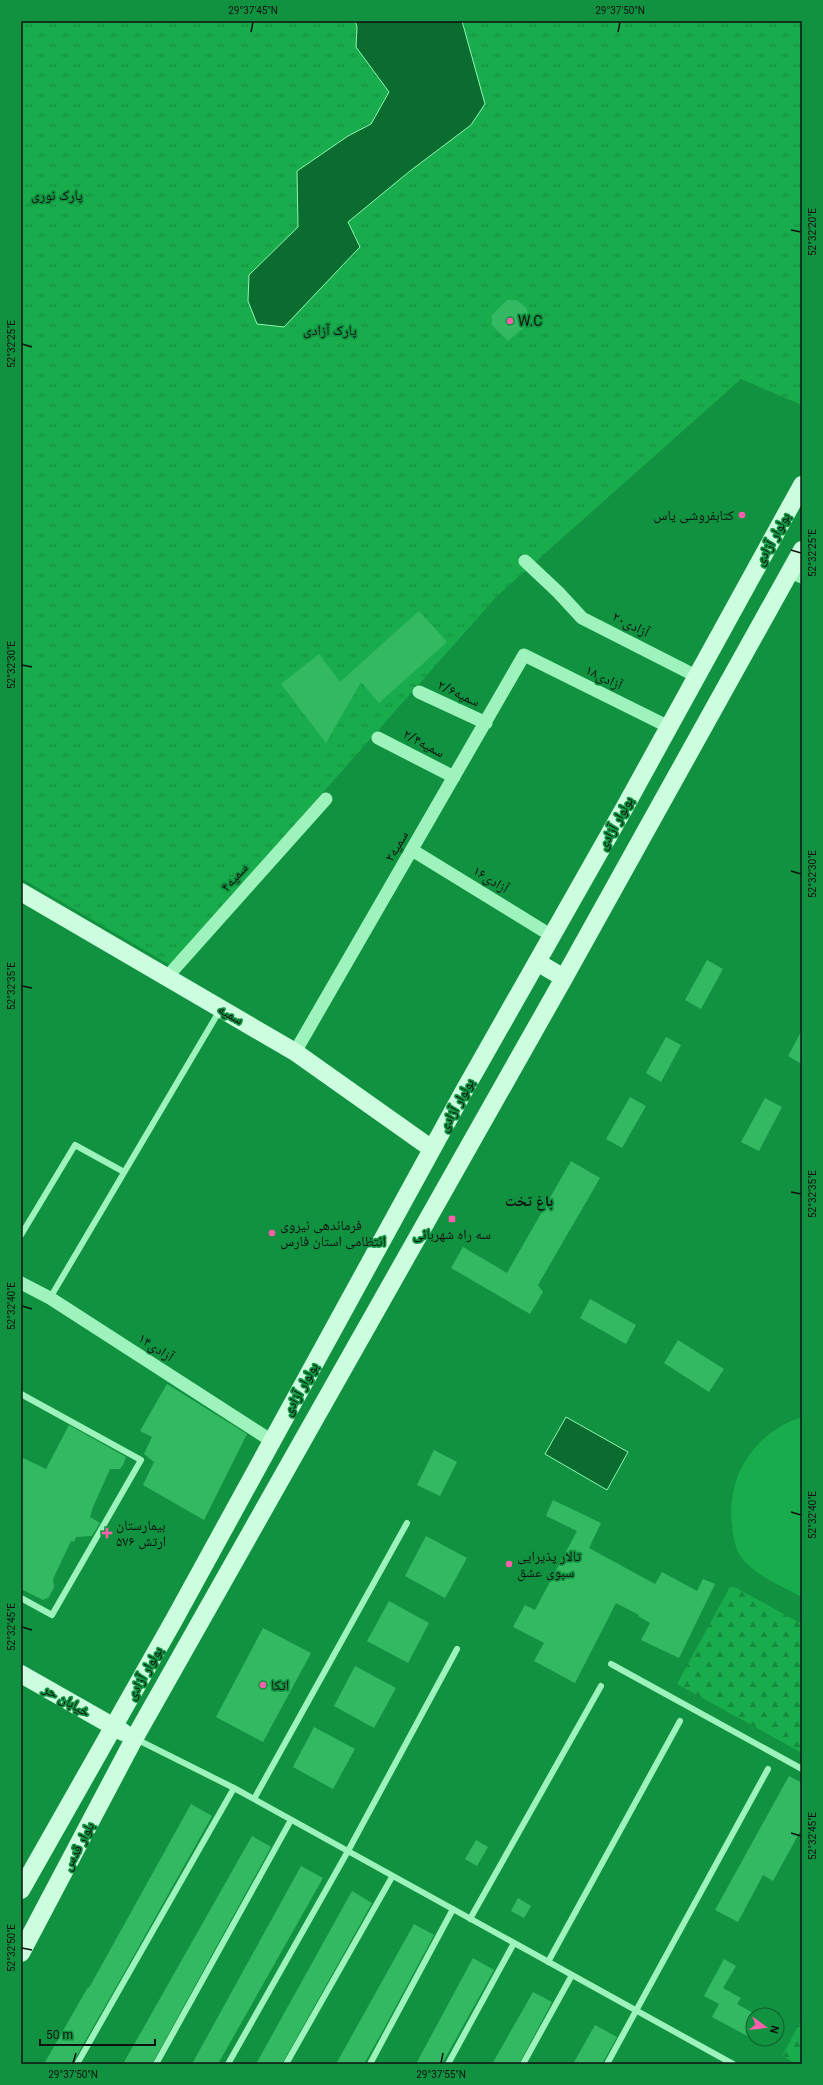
<svg xmlns="http://www.w3.org/2000/svg" width="823" height="2085" font-family="Roboto,'Noto Naskh Arabic',sans-serif">
<style>
.forest{fill:url(#forest-firs)}
.park{fill:url(#park-tufts)}
.pitch{fill:#19ac4c}
.water{fill:#0a6d2f;stroke:#8ef6b1}
.building{fill:#34b963}
.lines{fill:none;stroke-linecap:round;stroke-linejoin:round}
.lane{stroke:#9df3bb;stroke-width:6}
.street{stroke:#9df3bb;stroke-width:13}
.secondary{stroke:#ccfdde;stroke-width:18}
.ticks{fill:none;stroke:#111;stroke-width:1.5}
.poi-dot{fill:#ff5fad;stroke:#119240;stroke-width:1.5}
.labels{text-anchor:middle;stroke-width:3.5;stroke-linejoin:round;paint-order:stroke}
.park-label{font-size:14px;fill:#111;stroke:#119240}
.poi-label{font-size:14px;fill:#111;stroke:#119240;text-anchor:start}
.street-label{font-size:14px;fill:#111;stroke:#119240}
.neighbourhood-label{font-size:15px;font-weight:bold;fill:#111;stroke:#119240}
.neatline{fill:none;stroke:#111;stroke-width:1.5}
.ticks-label{font-size:10px;text-anchor:middle;fill:#111}
</style>
<defs>
<pattern id="forest-firs" width="22" height="20" patternUnits="userSpaceOnUse"><rect width="22" height="20" fill="#19ac4c"/><path d="M5 1l3.5 6h-7zM16 11l3.5 6h-7z" fill="#158b3e"/></pattern>
<pattern id="park-tufts" width="24" height="20" patternUnits="userSpaceOnUse"><rect width="24" height="20" fill="#19ac4c"/><path d="M3 7l-1-3M5 7V3M7 7l1-3M15 17l-1-3M17 17v-4M19 17l1-3" fill="none" stroke="#158b3e"/></pattern>
</defs>
<rect width="100%" height="100%" fill="#119240"/>
<path class="forest" d="M731,1585L802,1624V1753L677,1684Z
M802,2019V2064H797L782,2056Z"/>
<path class="park" d="M21,21H802V405L741,379L497,596L170,965L21,878Z"/>
<path class="pitch" d="M802,1417V1597C781,1586 756,1576 741,1557C735,1549 733,1535 732,1525C726,1476 755,1432 802,1417Z"/>
<path class="water" d="M355,21H462L485,104L471,125L410,171L348,222L360,247L284,327L257,324L248,301L249,275L298,227L297,171L348,136L371,124L389,92L356,47L357,27Z
M566,1417L628,1452L607,1490L545,1454Z"/>
<path class="building" d="M507,300H517L527,309L529,323L508,341L492,325V315Z
M419,611L447,642L379,703L361,682L326,743L281,684L319,654L340,682Z
M707,960L723,969L701,1009L685,1000Z
M802,1030V1064L788,1056Z
M666,1037L681,1045L661,1082L646,1073Z
M630,1097L646,1106L622,1148L606,1139Z
M765,1098L782,1107L759,1151L741,1142Z
M571,1161L600,1178L538,1285L543,1292L530,1314L451,1268L463,1247L507,1273Z
M590,1299L636,1325L626,1344L580,1318Z
M678,1340L724,1369L709,1392L664,1363Z
M167,1384L247,1434L204,1520L143,1485L154,1462L144,1454L152,1437L140,1431Z
M69,1425L126,1457L123,1465L120,1469H110L93,1507L90,1517L100,1523L92,1536L76,1537L74,1542L71,1541L53,1579L54,1587L49,1597L43,1600L21,1589V1457L46,1469Z
M434,1450L457,1462L440,1496L417,1485Z
M553,1500L601,1523L589,1548L655,1584L662,1572L697,1591L703,1579L715,1584L679,1658L641,1640L650,1623L638,1616L639,1615L616,1603L575,1683L534,1661L544,1643L513,1627L525,1605L535,1610L577,1531L546,1516Z
M426,1536L467,1558L445,1598L405,1576Z
M389,1601L429,1623L408,1663L367,1641Z
M263,1628L311,1653L263,1742L216,1717Z
M355,1666L396,1688L374,1728L334,1706Z
M314,1727L355,1749L333,1789L293,1767Z
M789,1776L802,1783V1828L773,1881L763,1875L738,1922L715,1910Z
M191,1804L212,1816L124,1973L72,2064H44L88,1987L89,1988Z
M252,1836L271,1847L152,2064H123Z
M476,1840L488,1847L477,1866L465,1859Z
M301,1866L323,1878L218,2064H192Z
M352,1891L372,1903L282,2064H256Z
M518,1898L531,1906L524,1918L511,1911Z
M414,1924L434,1935L381,2034L364,2064H336Z
M473,1958L494,1970L442,2064H416Z
M724,1959L736,1966L723,1988L741,1998L737,2004L753,2013V2039L712,2017L719,2004L704,1996Z
M533,1992L552,2002L519,2064H492Z
M595,2025L617,2037L602,2064H573Z"/>
<g class="lines">
<path class="lane" d="M21,1235L75,1145L124,1172
M50,1298L220,1010
M21,1394L141,1460L52,1615L21,1598
M611,1664L802,1769
M136,1739L234,1788L733,2064
M254,1799L407,1523
M470,1919L601,1686
M548,1962L680,1721
M77,2064L234,1788
M156,2064L291,1820
M228,2064L348,1851L457,1649
M286,2064L392,1877
M370,2064L453,1909
M448,2064L514,1943
M523,2064L572,1975
M607,2064L768,1769"/>
<path class="street" d="M525,561L558,592L582,618L696,676
M790,572L802,577
M419,692L486,723
M378,738L454,777
M412,850L552,936
M167,977L326,799
M295,1052L524,655L669,727
M21,1283L50,1298L272,1441"/>
<path class="secondary" d="M21,892L295,1052L432,1149
M537,962L564,978
M21,1674L123,1732
M21,1890L174,1620L465,1089L626,805L802,485
M21,1953L134,1739L564,978L802,550"/>
</g>
<path class="ticks" d="M251,32L253,22M618,32L620,22M791,230L801,232M22,344L32,347M791,550L801,553M22,665L32,667M791,871L801,874M22,986L32,988M791,1192L801,1194M22,1306L32,1309M791,1512L801,1515M22,1627L32,1630M791,1833L801,1836M22,1948L32,1950M73,2063L76,2053M441,2063L443,2053"/>
<g class="poi-dot">
<circle cx="510" cy="321" r="4"/>
<circle cx="742" cy="515" r="4"/>
<rect x="448" y="1215" width="8" height="8" rx="2"/>
<circle cx="272" cy="1233" r="4"/>
<path d="M105 1527h4v4h4v4h-4v4h-4v-4h-4v-4h4z"/>
<circle cx="509" cy="1564" r="4"/>
<circle cx="263" cy="1685" r="4"/>
</g>
<g class="labels">
<g class="park-label">
<text x="57" y="200">پارک نوری</text>
<text x="330" y="335">پارک آزادی</text>
</g>
<g class="poi-label">
<text x="518" y="326">W.C</text>
<text x="734" y="520" text-anchor="end">کتابفروشی یاس</text>
<text x="280" y="1230">فرماندهی نیروی<tspan x="280" dy="16">انتظامی استان فارس</tspan></text>
<text x="452" y="1239" text-anchor="middle">سه راه شهربانی</text>
<text x="116" y="1530">بیمارستان<tspan x="116" dy="16">۵۷۶ ارتش</tspan></text>
<text x="517" y="1561">تالار پذیرایی<tspan x="517" dy="16">سبوی عشق</tspan></text>
<text x="271" y="1690">اتکا</text>
</g>
<g class="street-label">
<text transform="translate(772 539) rotate(-61)" y="5">بولوار آزادی</text>
<text transform="translate(631 624) rotate(27)" y="5">آزادی۲۰</text>
<text transform="translate(604 677) rotate(26)" y="5">آزادی۱۸</text>
<text transform="translate(459 693) rotate(25)" y="5">سمیه۲/۶</text>
<text transform="translate(424 743) rotate(28)" y="5">سمیه۲/۴</text>
<text transform="translate(615 823) rotate(-61)" y="5">بولوار آزادی</text>
<text transform="translate(396 846) rotate(-60)" y="5">۲سمیه</text>
<text transform="translate(234 877) rotate(-48)" y="5">سمیه۴</text>
<text transform="translate(491 879) rotate(32)" y="5">آزادی۱۶</text>
<text transform="translate(231 1014) rotate(30)" y="5">سمیه</text>
<text transform="translate(456 1105) rotate(-61)" y="5">بولوار آزادی</text>
<text transform="translate(156 1347) rotate(33)" y="5">آزادی۱۴</text>
<text transform="translate(300 1389) rotate(-61)" y="5">بولوار آزادی</text>
<text transform="translate(144 1673) rotate(-60)" y="5">بولوار آزادی</text>
<text transform="translate(67 1700) rotate(30)" y="5">خیابان حر</text>
<text transform="translate(78 1846) rotate(-62)" y="5">بلوار قدس</text>
</g>
<g class="neighbourhood-label">
<text x="529" y="1206">باغ تخت</text>
</g>
</g>
<rect width="823" height="2085" fill="none" stroke="#119240" stroke-width="44"/>
<g transform="translate(765 2027) rotate(105)"><circle r="19" fill="#119240" stroke="#115e2d"/>
<path d="M0-3L7 15L0 10L-7 15Z" fill="#ff5fad"/>
<text y="-6" font-size="11" font-weight="bold" text-anchor="middle" fill="#111111">N</text>
</g>
<path d="M40 2039v6h115v-6" fill="none" stroke="#111111" stroke-width="2"/>
<text x="46" y="2039" font-size="12" fill="#111111" stroke="#119240" stroke-width="3" paint-order="stroke">50 m</text>
<rect x="22" y="22" width="779" height="2041" class="neatline"/>
<g class="ticks-label">
<text x="253" y="14">29°37'45"N</text>
<text x="620" y="14">29°37'50"N</text>
<text transform="translate(812 232) rotate(-90)" y="4">52°32'20"E</text>
<text transform="translate(11 344) rotate(-90)" y="4">52°32'25"E</text>
<text transform="translate(812 553) rotate(-90)" y="4">52°32'25"E</text>
<text transform="translate(11 665) rotate(-90)" y="4">52°32'30"E</text>
<text transform="translate(812 874) rotate(-90)" y="4">52°32'30"E</text>
<text transform="translate(11 986) rotate(-90)" y="4">52°32'35"E</text>
<text transform="translate(812 1194) rotate(-90)" y="4">52°32'35"E</text>
<text transform="translate(11 1306) rotate(-90)" y="4">52°32'40"E</text>
<text transform="translate(812 1515) rotate(-90)" y="4">52°32'40"E</text>
<text transform="translate(11 1627) rotate(-90)" y="4">52°32'45"E</text>
<text transform="translate(812 1836) rotate(-90)" y="4">52°32'45"E</text>
<text transform="translate(11 1948) rotate(-90)" y="4">52°32'50"E</text>
<text x="73" y="2078">29°37'50"N</text>
<text x="441" y="2078">29°37'55"N</text>
</g>
</svg>
